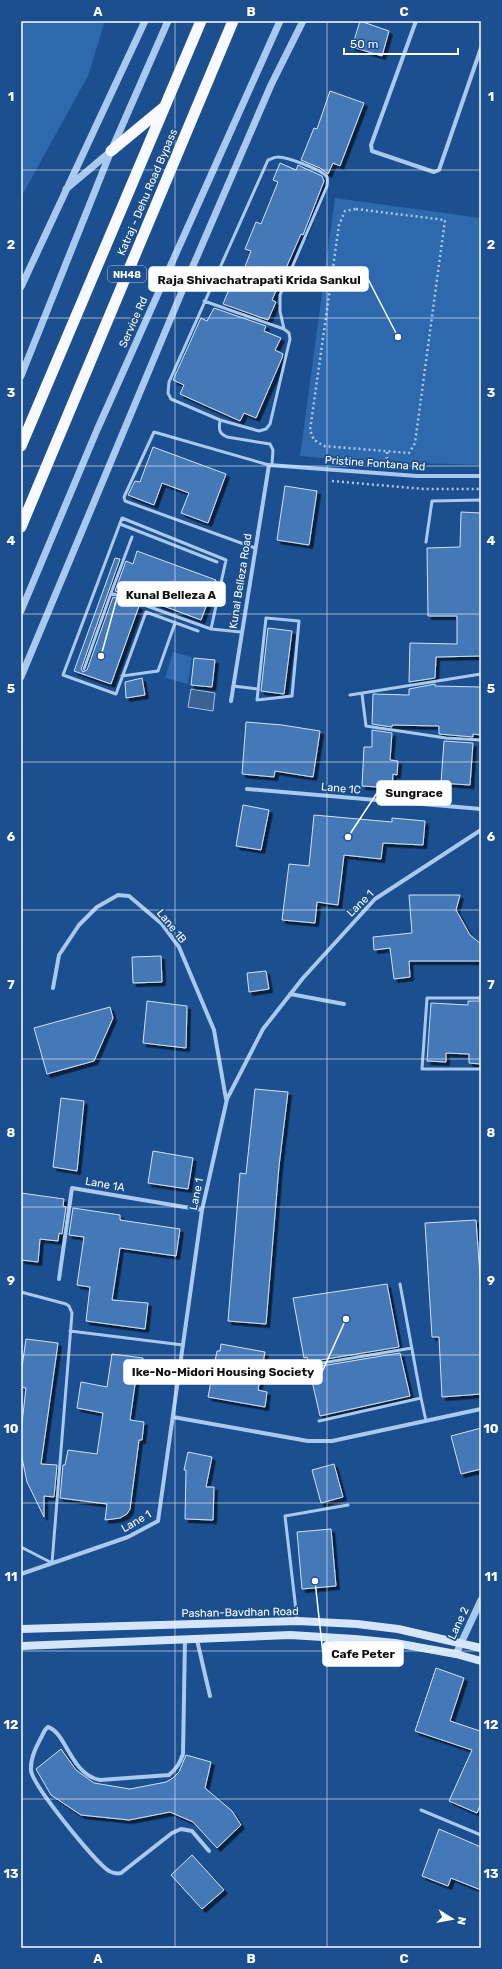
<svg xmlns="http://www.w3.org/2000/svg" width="502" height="1969" font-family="Rubik,sans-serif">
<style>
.green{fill:#2e69ad}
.water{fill:#3c6290;stroke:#9cc4f0}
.building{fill:#4478b7;stroke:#cfe3fa;filter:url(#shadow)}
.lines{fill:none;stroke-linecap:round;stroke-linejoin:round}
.path{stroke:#a9c9ee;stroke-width:2.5;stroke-dasharray:2 3;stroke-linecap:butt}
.service{stroke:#a9c9ee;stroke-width:3}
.minor{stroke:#a9c9ee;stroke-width:4}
.tertiary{stroke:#a9c9ee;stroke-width:7}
.secondary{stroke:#d6e6fa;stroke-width:8}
.trunk{stroke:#f8faff;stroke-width:11}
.grid{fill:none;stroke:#fff;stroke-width:1;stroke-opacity:0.55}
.labels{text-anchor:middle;stroke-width:3.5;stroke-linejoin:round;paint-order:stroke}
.shield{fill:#1b4f8f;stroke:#bbcadd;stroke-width:1}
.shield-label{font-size:10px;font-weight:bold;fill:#fff}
.street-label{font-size:11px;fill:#fff;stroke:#1b4f8f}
.leader{fill:none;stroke:#fff;stroke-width:1.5}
.callout-dot{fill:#fff;stroke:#1b4f8f;stroke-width:1.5}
.callout{fill:#fff;stroke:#fff;stroke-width:1.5}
.callout-label{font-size:12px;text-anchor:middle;font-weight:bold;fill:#111}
.neatline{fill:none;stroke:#fff;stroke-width:1.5}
.grid-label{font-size:13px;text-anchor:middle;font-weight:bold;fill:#fff}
</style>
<defs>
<filter id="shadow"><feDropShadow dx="3.5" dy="3.5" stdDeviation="0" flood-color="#0009"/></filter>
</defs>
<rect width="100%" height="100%" fill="#1b4f8f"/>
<path class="green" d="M21,21H105L88,76L21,197Z
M335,198L481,218V465L354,461L300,456Z
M173,652L192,657L188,684L165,678Z"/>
<path class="water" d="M191,689L215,693L213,711L188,707Z"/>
<path class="building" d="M360,21L389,31L382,56L352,47Z
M330,91L364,103L340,166L333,163L328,174L320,168L301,160L314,128L317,129Z
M280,163L296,170L298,165L302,167L322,176L324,181L303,235L301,234L272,300L276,302L268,320L223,304L232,282L238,285L251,251L245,249L256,222L261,224L278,182L273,180Z
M214,308L266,326L264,331L281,338L275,350L283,354L282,358L256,418L244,413L240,421L180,394L184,385L173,380L201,318L207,321Z
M153,447L226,474L208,523L181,513L189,493L162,483L154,505L128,495L135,481L140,482Z
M285,486L317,491L309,545L277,540Z
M461,512L481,513V656L436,657L435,678L409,682L410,643L457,644V616H428L427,548L460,547Z
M137,551L216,580L201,620L142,598L141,601L115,591L126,561L133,564Z
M115,558L120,559L81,669L83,672L87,670L113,597L139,606L111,684L74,671Z
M268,628L292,631L284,694L261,691Z
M194,658L215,660L212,687L191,685Z
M142,678L145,695L126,698L125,682Z
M435,684V686L481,687V735L473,734V737L439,734V726L392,725V727L372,724L373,694L409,695V689Z
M246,722L282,725L320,731L313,777L275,771L274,777L242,774Z
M372,730L392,733L390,760L398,761L397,775L393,774L392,788L362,786L364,747H372Z
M444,741L473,743L470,785L441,783Z
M243,805L269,810L261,850L236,846Z
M314,815L392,822V818L425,821L423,845L383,843L381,859L344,855L338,905L317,902L315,923L282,920L289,864L309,866Z
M409,895H460L456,910L470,935L481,944V961H409L410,977L394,979L390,948L374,950L373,937L412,933Z
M161,956L162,982L133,983L132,957Z
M266,971L269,989L249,992L247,973Z
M147,1001L187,1006L186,1048L143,1043Z
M468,1001H481V1064L469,1063V1054L446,1053V1062L427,1061L431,1003L468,1005Z
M110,1007L113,1018L94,1061L47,1074L34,1028Z
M255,1089L288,1092L279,1166L266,1324L228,1321L240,1173L246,1174Z
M61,1098L84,1101L77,1171L53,1167Z
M153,1151L193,1158L188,1189L148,1183Z
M21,1193L64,1199L63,1206L66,1207L62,1234L59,1233L58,1241L40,1239L38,1262L21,1260Z
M73,1208L120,1215V1220L180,1229L176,1256L120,1248L112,1300L148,1303L145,1329L86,1321L90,1287L77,1285L84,1237L69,1235Z
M476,1220L481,1290V1394L442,1397L439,1337H432L425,1223Z
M387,1284L399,1347L308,1362L307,1357L304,1358L293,1298Z
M26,1339L58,1343L41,1464L57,1465L54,1497L44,1496V1517L27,1482L21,1453V1432L26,1388L21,1387V1367H22Z
M221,1344L265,1352L258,1390L267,1392L265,1407L208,1397L217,1351H220Z
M400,1353L410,1396L320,1416L309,1368Z
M112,1354L143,1358L141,1377H136L130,1420L144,1422L142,1440H139L130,1509L127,1514L120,1518L105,1520L107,1504L60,1498L63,1465H65L68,1450L97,1454L103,1413L77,1408L81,1382L107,1387Z
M481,1428V1469L461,1474L451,1436Z
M188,1452L212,1457L206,1487H214L213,1520L185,1519L186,1470H184Z
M334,1464L343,1497L321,1503L312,1470Z
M331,1529L336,1586L302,1589L297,1532Z
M436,1668L464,1678L450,1721L480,1731L481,1730V1803L477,1813L449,1801L472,1750L415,1731Z
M61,1749L76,1770L94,1783L130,1789L166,1782L173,1778L179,1772L186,1755L211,1762L205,1788L232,1811L241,1825L217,1848L193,1822L170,1812L129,1820L81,1815L51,1795L36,1769Z
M439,1829L481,1847V1890L451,1878L448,1886L422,1876Z
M192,1855L224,1890L202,1909L171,1875Z"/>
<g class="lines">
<path class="path" d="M356,209L445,220L415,443L409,453L324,446L314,440L310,430L339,225L345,211Z
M387,464V451
M332,481L424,489H481"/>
<path class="service" d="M204,301L284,329L289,333L290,339L270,424L266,429L259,431L220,420L171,399L168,393L169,382L268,160C271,159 274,157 277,157C285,156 323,170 327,177C328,180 327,183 327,186L280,295V311L284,329
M220,420C219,429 218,433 227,437L270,444L273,450L272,464
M120,524L217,562
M426,542L432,501L481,500
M255,548L125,501L124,497L154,432L269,465
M111,593L132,537
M266,618L299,621L292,696L257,700Z
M198,631L146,612L116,694L63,675L122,518L226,560L211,629
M84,669L111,593L211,629L241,632
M122,676L158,671L175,623
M233,686L258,689
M362,694L366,726L446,738L481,740
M350,695L481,674
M481,998H427L422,1069H481
M400,1284L421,1398
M21,1292L66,1304L69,1306L72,1313L52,1563L21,1547
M70,1331L183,1345
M298,1367L412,1348
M319,1421L421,1398L426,1421
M297,1619L285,1516L348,1505
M421,1810L481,1835"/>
<path class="minor" d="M416,21L371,145L372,151L434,172L439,170L481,48
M231,701L269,465L417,476H481
M247,789L481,809
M53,988L59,955L79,925L97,907L118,895L129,896L162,924L179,947L214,1030L226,1099
M290,994L344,1004
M59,1279L72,1188L202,1210
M173,1417L308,1441H332L481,1409
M21,1574L128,1537L158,1521L202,1210L227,1099L263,1029L303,978L375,899L481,830
M185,1639L183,1754C180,1763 177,1768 169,1775L100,1780C71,1775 66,1732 48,1727L45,1730C39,1742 30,1756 31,1770C32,1785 95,1862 109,1871C113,1873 117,1874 121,1873L172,1833L181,1829L192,1831L209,1851
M197,1640L210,1696"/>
<path class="tertiary" d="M66,189L110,152
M21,287L145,21
M21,376L111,151L168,21
M21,611L97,430L280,21
M21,677L183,289L271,85L303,21
M456,1654L481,1600"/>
<path class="secondary" d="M21,1629L298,1621L357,1624L398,1629L481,1648
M21,1646L290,1635L355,1639L395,1643L456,1654L481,1661"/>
<path class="trunk" d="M111,151L163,108
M21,446L201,21
M21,527L233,21"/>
</g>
<path class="grid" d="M175,21V1948M327,21V1948M21,170H481M21,318H481M21,466H481M21,614H481M21,762H481M21,910H481M21,1059H481M21,1207H481M21,1355H481M21,1503H481M21,1651H481M21,1799H481"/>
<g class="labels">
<rect class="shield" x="108" y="266" width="38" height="16" rx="3"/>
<g class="shield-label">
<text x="127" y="278">NH48</text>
</g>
<g class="street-label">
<text transform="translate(147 192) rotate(-67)" y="4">Katraj - Dehu Road Bypass</text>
<text transform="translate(133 322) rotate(-66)" y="4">Service Rd</text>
<text transform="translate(375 463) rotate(4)" y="4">Pristine Fontana Rd</text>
<text transform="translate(240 581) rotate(-81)" y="4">Kunal Belleza Road</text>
<text transform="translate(341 788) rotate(5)" y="4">Lane 1C</text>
<text transform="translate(360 903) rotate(-45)" y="4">Lane 1</text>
<text transform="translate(172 926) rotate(51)" y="4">Lane 1B</text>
<text transform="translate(105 1184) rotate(10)" y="4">Lane 1A</text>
<text transform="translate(196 1194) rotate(-78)" y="4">Lane 1</text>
<text transform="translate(136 1521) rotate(-30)" y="4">Lane 1</text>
<text transform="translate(240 1612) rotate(-1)" y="4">Pashan-Bavdhan Road</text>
<text transform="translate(458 1623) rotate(-65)" y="4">Lane 2</text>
</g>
</g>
<path class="leader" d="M398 337L368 279M101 656L118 594M348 837L377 793M346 1319L322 1372M315 1581L323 1654"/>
<g class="callout-dot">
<circle cx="398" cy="337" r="4"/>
<circle cx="101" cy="656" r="4"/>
<circle cx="348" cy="837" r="4"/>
<circle cx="346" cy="1319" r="4"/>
<circle cx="315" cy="1581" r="4"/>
</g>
<g class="callout">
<rect x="149" y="267" width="219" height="24" rx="4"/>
<rect x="118" y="582" width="107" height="24" rx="4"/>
<rect x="377" y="781" width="74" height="24" rx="4"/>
<rect x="124" y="1360" width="198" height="24" rx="4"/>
<rect x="323" y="1642" width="80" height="24" rx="4"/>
</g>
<g class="callout-label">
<text x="259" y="284">Raja Shivachatrapati Krida Sankul</text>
<text x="171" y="599">Kunal Belleza A</text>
<text x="414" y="797">Sungrace</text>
<text x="223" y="1376">Ike-No-Midori Housing Society</text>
<text x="363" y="1658">Cafe Peter</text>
</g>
<rect width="502" height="1969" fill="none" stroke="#1b4f8f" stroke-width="44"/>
<g transform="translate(452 1919) rotate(101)" stroke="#1b4f8f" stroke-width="3" paint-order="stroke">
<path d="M0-3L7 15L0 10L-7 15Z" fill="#ffffff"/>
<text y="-6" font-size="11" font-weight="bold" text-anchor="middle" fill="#ffffff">N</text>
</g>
<path d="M344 48v6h114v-6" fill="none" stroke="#ffffff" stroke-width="2"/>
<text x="350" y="48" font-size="12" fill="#ffffff" stroke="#1b4f8f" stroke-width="3" paint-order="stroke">50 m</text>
<rect x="22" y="22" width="458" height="1925" class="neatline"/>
<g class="grid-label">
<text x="98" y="16">A</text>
<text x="251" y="16">B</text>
<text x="404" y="16">C</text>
<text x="11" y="101">1</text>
<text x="491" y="101">1</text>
<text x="11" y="249">2</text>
<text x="491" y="249">2</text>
<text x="11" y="397">3</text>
<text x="491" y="397">3</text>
<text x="11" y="545">4</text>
<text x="491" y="545">4</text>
<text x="11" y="693">5</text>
<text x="491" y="693">5</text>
<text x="11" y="841">6</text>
<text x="491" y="841">6</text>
<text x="11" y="989">7</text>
<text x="491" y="989">7</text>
<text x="11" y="1137">8</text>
<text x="491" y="1137">8</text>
<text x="11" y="1285">9</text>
<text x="491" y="1285">9</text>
<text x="11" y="1433">10</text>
<text x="491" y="1433">10</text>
<text x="11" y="1581">11</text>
<text x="491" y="1581">11</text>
<text x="11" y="1729">12</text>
<text x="491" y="1729">12</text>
<text x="11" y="1878">13</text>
<text x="491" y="1878">13</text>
<text x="98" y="1963">A</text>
<text x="251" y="1963">B</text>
<text x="404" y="1963">C</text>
</g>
</svg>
